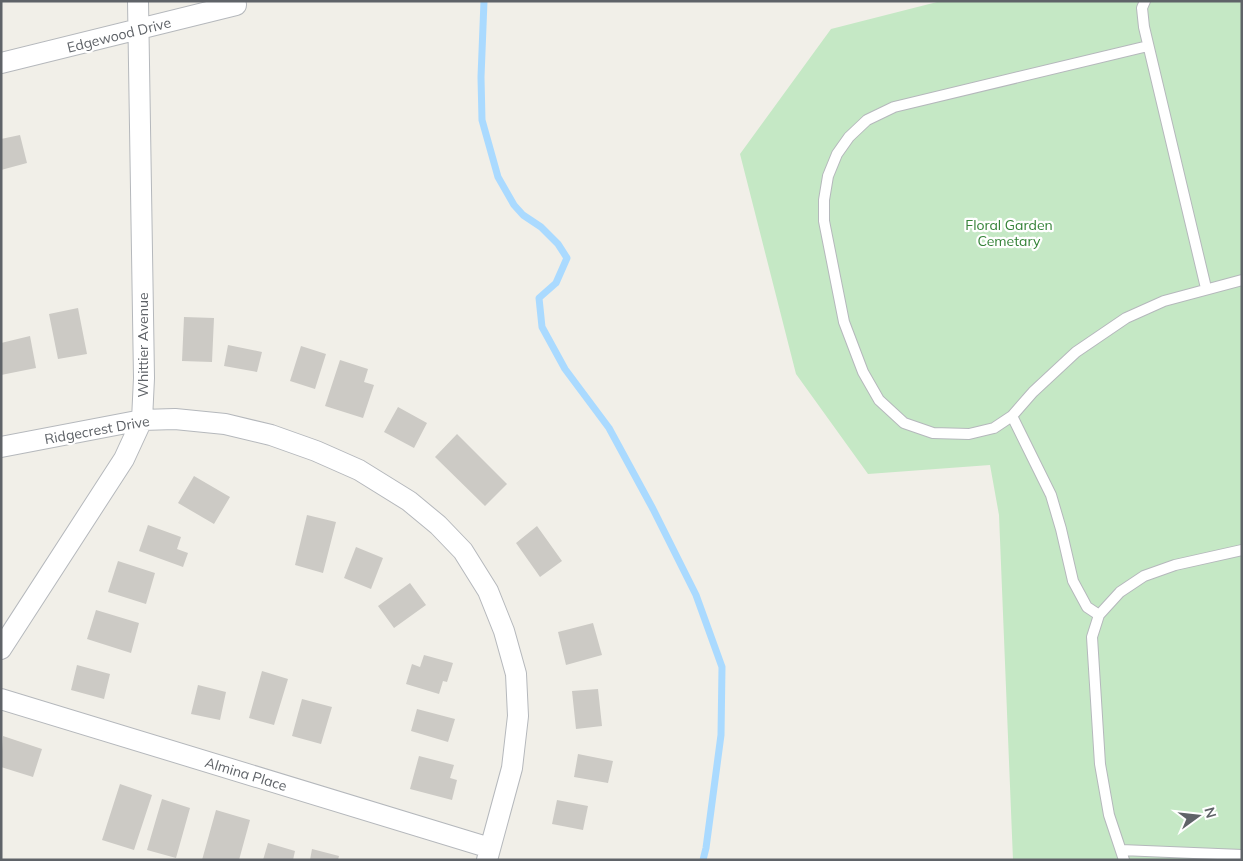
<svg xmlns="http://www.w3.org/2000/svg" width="1243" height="861" font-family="Mulish,sans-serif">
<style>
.green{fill:#c5e8c5}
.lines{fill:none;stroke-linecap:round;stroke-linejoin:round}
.stream{stroke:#aadaff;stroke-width:7}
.building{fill:#cccac5}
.lane-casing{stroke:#b5b8bc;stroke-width:12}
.street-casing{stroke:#b5b8bc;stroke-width:22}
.lane{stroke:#fff;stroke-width:10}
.street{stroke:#fff;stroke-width:20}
.labels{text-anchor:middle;stroke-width:4.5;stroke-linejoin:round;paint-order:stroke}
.street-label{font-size:14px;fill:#5f6368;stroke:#fff}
.park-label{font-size:14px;fill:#348238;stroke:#fff}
</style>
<rect width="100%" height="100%" fill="#f1efe8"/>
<path class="green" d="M941,1H1242V860H1013L999,515L990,465L868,474L796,374L740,154L831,29Z"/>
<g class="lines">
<path class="stream" d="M484,1L481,77L482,120L498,177L514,205L523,215L541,227L558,244L567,258L556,283L539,298L542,327L565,369L609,428L653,509L696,595L722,667L721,735L706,848L703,860"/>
</g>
<path class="building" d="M20,135L27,163L1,170V139Z
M78,308L87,354L58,359L49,314Z
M184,317L214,318L212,362L182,361Z
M30,336L36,368L1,375V343Z
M228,345L262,352L257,372L224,366Z
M301,346L326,354L315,389L290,381Z
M340,360L368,369L364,382L374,385L363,418L325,406Z
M398,407L427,423L414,448L384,432Z
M457,434L507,484L485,506L435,457Z
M194,476L230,497L214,524L178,503Z
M307,515L336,522L323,573L295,565Z
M148,525L181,537L177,549L188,553L183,567L139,551Z
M537,526L562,561L540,577L516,543Z
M356,547L383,558L371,589L344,578Z
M118,561L155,573L146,604L108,592Z
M410,583L426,605L394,628L378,606Z
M96,610L139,623L131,653L87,639Z
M593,623L602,655L566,665L558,632Z
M424,655L453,663L447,682L443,681L439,694L406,684L412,664L420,667Z
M77,665L110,674L104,699L71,690Z
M262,671L288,679L274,725L249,718Z
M198,685L226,692L220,720L191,714Z
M598,689L602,726L576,729L572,691Z
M302,699L332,707L321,744L292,736Z
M417,709L455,719L448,742L411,731Z
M3,736L42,749L33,777L1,767Z
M578,754L613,761L608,783L574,777Z
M419,756L454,765L450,778L457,780L452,800L410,789Z
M120,784L152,795L134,850L102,840Z
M162,799L190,808L176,858L147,850Z
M557,800L588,806L583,830L552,824Z
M216,810L250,820L239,860H202Z
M268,843L295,851L293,860H263Z
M312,849L339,856L338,860H310Z"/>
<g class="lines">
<defs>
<path id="lane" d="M1145,1L1142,8L1144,27L1206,288
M1148,46L894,107L867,120L849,137L837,154L828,176L824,200V221L844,322L863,372L879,400L904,423L933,433L969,434L994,428L1012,416L1033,392L1076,352L1126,318L1164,301L1242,280
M1012,416L1051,495L1061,529L1073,581L1087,607L1099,615
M1121,850L1242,855
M1124,860L1109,815L1100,764L1092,637L1099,615L1120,592L1144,576L1175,565L1242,550"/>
<path id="street" d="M1,63L236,5
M1,447L142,420L175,419L225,424L271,435L316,451L359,470L409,501L438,525L463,551L488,591L504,631L516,674L518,716L512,768L487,860
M1,649L124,459L142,420L144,378L138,1
M1,699L490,848"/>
</defs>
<use href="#lane" class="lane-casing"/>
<use href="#street" class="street-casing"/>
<use href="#lane" class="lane"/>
<use href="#street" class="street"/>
</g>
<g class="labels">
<g class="street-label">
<text transform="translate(119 35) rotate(-14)" y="5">Edgewood Drive</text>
<text transform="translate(143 345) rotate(-90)" y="5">Whittier Avenue</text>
<text transform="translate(97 430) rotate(-10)" y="5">Ridgecrest Drive</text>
<text transform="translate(246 774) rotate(17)" y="5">Almina Place</text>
</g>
<g class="park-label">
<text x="1009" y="230">Floral Garden<tspan x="1009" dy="16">Cemetary</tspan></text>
</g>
</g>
<rect width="1243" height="861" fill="none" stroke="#5f6368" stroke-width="5"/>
<g transform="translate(1198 816) rotate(75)" stroke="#ffffff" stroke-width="4" paint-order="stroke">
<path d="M0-4L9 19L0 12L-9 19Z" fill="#5f6368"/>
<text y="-8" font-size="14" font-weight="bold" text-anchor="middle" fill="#5f6368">N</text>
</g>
</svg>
